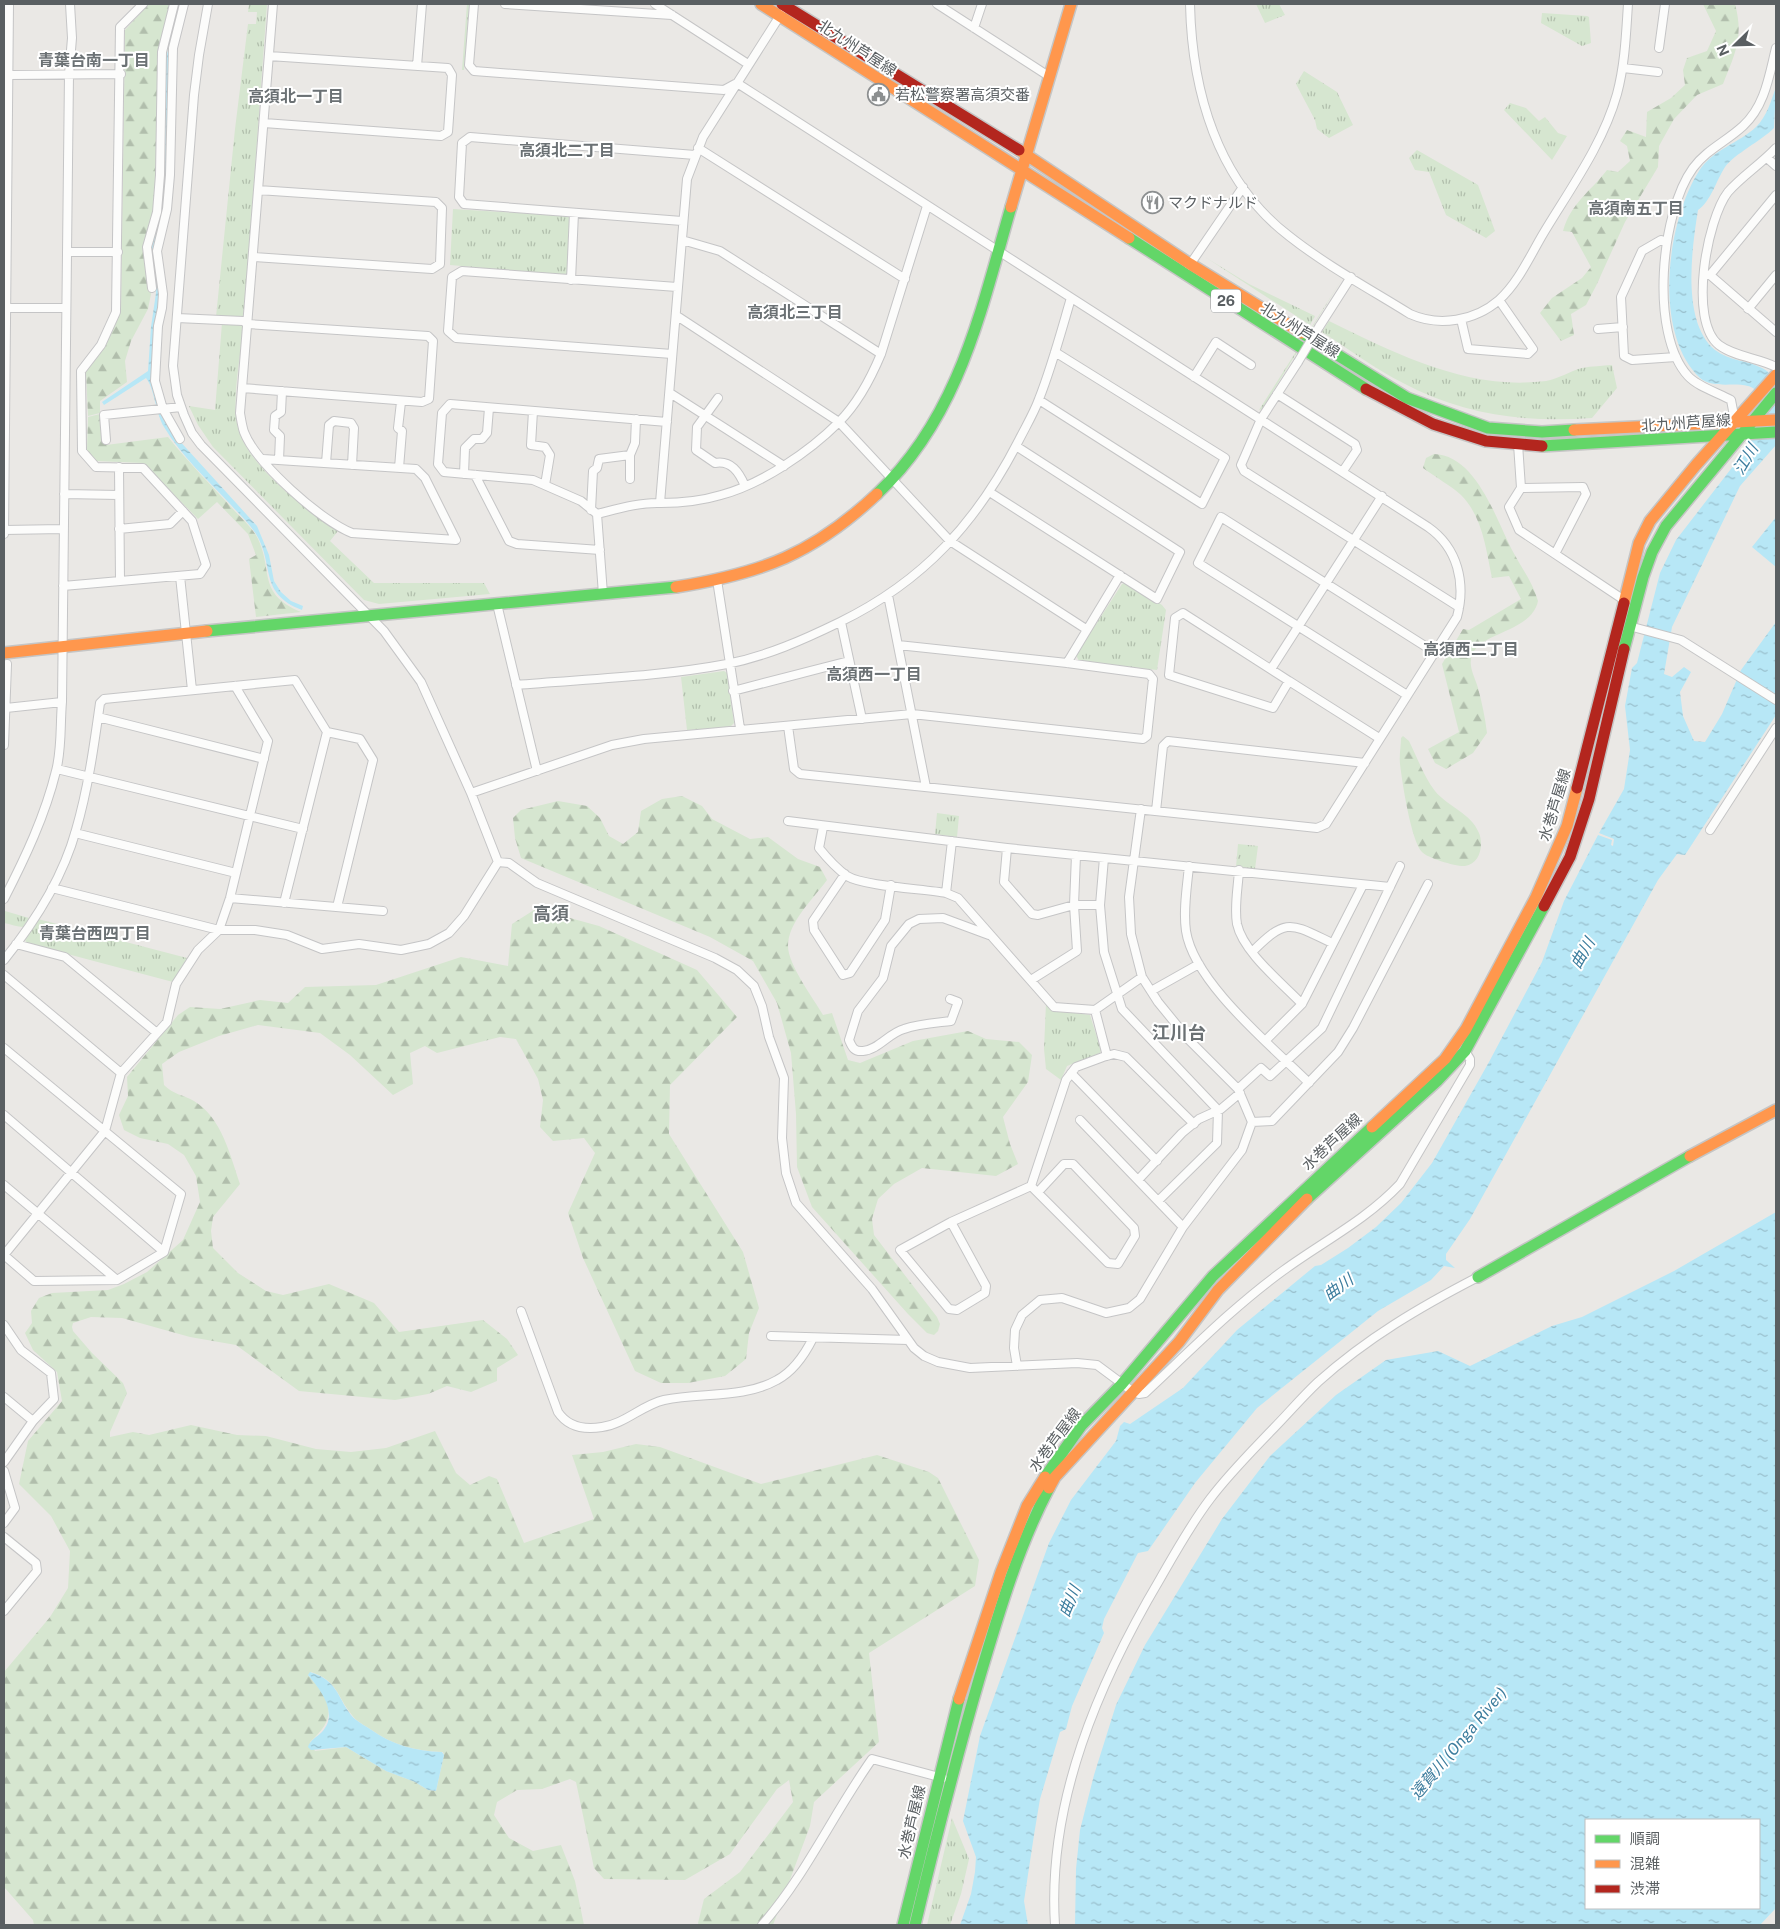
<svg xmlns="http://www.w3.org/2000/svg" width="1780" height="1929" font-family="'Public Sans','Noto Sans JP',sans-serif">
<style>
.grass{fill:url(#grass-tufts)}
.forest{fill:url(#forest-firs);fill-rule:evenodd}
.water{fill:url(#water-ripples);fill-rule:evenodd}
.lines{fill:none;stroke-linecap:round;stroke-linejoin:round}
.street-casing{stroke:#c5c5c6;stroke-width:10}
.fast-casing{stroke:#c5c5c5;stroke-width:14}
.slow-casing{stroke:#c5c5c5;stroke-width:14}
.jam-casing{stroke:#c5c5c5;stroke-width:14}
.street{stroke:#fcfcfb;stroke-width:8}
.fast{stroke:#63d668;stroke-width:11}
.slow{stroke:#ff974d;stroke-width:11}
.jam{stroke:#b3261e;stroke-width:11}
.street-bridge-casing{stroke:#c5c5c6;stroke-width:10;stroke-linecap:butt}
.street-bridge{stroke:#fcfcfb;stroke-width:8}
.labels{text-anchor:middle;stroke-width:4;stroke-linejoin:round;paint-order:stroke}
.shield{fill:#fff;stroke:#8c8f91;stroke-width:1}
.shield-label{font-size:14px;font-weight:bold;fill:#5a5f62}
.street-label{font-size:15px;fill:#5a5f62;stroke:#fff}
.poi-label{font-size:15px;fill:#5a5f62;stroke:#fff;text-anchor:start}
.neighbourhood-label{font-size:16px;font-weight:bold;fill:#6b7174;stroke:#fff}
.water-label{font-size:16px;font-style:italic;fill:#3b7c9d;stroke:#fff}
.quarter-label{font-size:18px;font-weight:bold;fill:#6b7174;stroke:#fff}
</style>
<defs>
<pattern id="grass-tufts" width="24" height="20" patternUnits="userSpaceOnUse" patternTransform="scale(1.25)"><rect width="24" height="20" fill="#d6e6d0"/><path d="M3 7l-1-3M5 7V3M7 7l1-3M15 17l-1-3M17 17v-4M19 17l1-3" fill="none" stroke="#b1beac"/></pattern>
<pattern id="forest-firs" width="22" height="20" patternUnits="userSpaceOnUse" patternTransform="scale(1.25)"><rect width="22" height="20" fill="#d6e6d0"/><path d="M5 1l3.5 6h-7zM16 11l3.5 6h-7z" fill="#b1beac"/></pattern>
<pattern id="water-ripples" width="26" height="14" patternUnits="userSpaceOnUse" patternTransform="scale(1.25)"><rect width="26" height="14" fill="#b7e7f6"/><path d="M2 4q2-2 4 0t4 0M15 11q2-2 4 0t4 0" fill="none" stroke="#98becb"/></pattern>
</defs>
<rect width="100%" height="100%" fill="#eae8e5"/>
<path class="grass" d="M249,4H267L244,319L216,317L235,129L248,24H256L257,12H248Z
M467,4H469L464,70H462Z
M1256,4H1279L1285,15L1265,23Z
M1542,13L1587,16L1589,17L1591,43L1582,46L1541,23Z
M1304,71L1337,92L1353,125L1329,138L1317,129L1315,120L1296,84Z
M1510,103L1526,108L1539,121L1545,117L1558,133L1567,136L1552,160L1504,110Z
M1417,150L1478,185L1495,231L1486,238L1446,215L1429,172L1415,170L1409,158Z
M453,209L568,216L571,220L569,272L565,275L450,265Z
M1205,257L1249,284L1315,316L1310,325Z
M1342,279L1262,409L1259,410Z
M1329,321C1396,354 1469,391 1546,381C1558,379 1570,371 1582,368C1592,366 1602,366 1612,365L1617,388L1592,418C1525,423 1463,415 1403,383C1375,369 1349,349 1322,332Z
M222,323L244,324C241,353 231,401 238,428C248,466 306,510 338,531L330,541L374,583H484L490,594L379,604L364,600L213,447L198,425L189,406L215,410Z
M1127,582L1162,605L1166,610L1157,670L1079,661L1076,655L1122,584Z
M724,671L727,673L734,723L730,727L687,730L681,677Z
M937,813L959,816L957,837L935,834Z
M1238,844L1258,846L1255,869L1236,867Z
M5,911L29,918L23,927C18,927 10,924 4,923Z
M38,919L187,958L173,982L26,943L25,938Z
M1046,1003L1053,1010L1090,1015L1101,1050L1100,1053L1067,1066L1061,1080L1046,1069L1044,1049Z
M952,1818L969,1859L961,1894L950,1925H927Z"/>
<path class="forest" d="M149,4H169L158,59L155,206L145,257L151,294L148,309L131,341L125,361L127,382L100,401V413L88,416L86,372L105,347L121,311L125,30Z
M1703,4H1735C1744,37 1735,54 1723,84L1697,95L1674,119L1659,146L1658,167L1625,222L1596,286L1586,305L1571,314L1574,335L1561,341L1540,313L1552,298L1582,278L1591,267L1572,232L1563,231C1571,203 1590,192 1607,170L1618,172L1630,161L1627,146L1620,141L1627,130L1646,137L1647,112L1671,98L1685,85L1683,70L1687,58L1707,51L1716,31Z
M100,414L106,445L168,437C188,462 210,484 232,508C240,517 251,526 257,537C274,570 256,593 301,612L256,617L249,559L256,555L248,534L217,502L198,519L143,463L96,461L87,450L88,417Z
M1434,454C1476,455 1496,519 1512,550C1521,567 1533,583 1538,601C1531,636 1466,631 1471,666C1472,673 1476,681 1478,688C1482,703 1485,717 1487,733L1473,753L1446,769L1435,763L1428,749L1459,732L1442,664L1463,629L1469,630L1521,599L1509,576L1492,578C1486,550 1483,517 1461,495C1450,485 1435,477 1423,468L1426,458Z
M1403,736L1409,741C1417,757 1424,777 1435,791C1448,807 1471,813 1479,833C1484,845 1480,864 1465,866C1457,867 1427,858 1422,852C1411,841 1402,781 1400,764C1399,756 1401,746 1401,738Z
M682,796L702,806L712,819L750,839L768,837L798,859L820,867L827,880C814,898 788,922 788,946C788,965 814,999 823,1015L832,1013L848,1060L860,1063L913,1041L968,1031L986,1039L1019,1042L1032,1055L1028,1082L1003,1117L1010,1144L1018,1164L996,1176L922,1168L894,1184L878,1199L872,1219L874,1235L937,1317L940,1324L938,1331L934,1335L927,1333L908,1314L812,1207L797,1167L796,1114L791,1053L777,1003L753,961L710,937L521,858L515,838L513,818L521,810L558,801L587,806L600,818L609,836L623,844L638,832L641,811L662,799Z
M549,909L570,918L599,926L697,970L737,1017L670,1085L669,1134L743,1252L759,1308L749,1333L746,1359L725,1376L688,1383H661L635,1371L583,1258L568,1213L595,1153L584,1138L553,1141L540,1127L543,1100L538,1079L516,1039L500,1037L437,1053L425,1046L410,1053L413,1084L393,1095L350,1055L320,1033L258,1025L219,1036L179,1052L162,1064L164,1085C174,1095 182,1094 194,1101C222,1118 230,1155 240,1184L213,1217L211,1231L213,1248L238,1273L266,1291L283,1295L329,1284L374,1303L399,1332L483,1320L507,1339L518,1355L497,1368V1381L471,1392L447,1386L428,1394L395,1400L299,1391L236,1345L190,1337L122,1318L91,1317L73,1323L72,1327L73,1331L92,1353L123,1383L127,1393L110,1432V1437L133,1432L149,1435L191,1425L237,1435L266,1436L316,1449L351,1452L386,1448L435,1431L456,1473L470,1485L489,1476L497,1479L524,1543L594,1519L572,1455L603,1452L636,1444L660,1447L761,1484L877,1455L929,1472L938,1478L979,1560L975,1586L869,1653L879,1742L814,1802L810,1826L773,1925H699L698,1923L704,1899L740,1872L793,1802L789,1780L777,1789L730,1854L685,1880L604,1879L594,1868L576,1782L570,1779L542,1789L517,1790L497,1802L494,1815L509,1838L533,1851L561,1845L575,1881L584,1925H34L33,1920L4,1887V1672L50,1617L68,1588L70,1551L51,1516L19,1484L28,1441L62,1401L57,1372L33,1350L25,1333L32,1323L31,1311L39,1298L52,1293L108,1290L124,1284L147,1272L183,1240L200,1202L196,1176L184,1155L168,1144L140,1138L124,1130L119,1115L128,1096L127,1077L178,1015L190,1007L220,1009L260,1000L288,1003L305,987L376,985L461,957L508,966L512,924L534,910ZM311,1672C338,1681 336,1695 352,1715C356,1721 364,1725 370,1729C392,1745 415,1751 443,1752L444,1755L436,1791L428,1790L415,1782L386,1771L346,1747L315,1751L310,1742C338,1717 332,1702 308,1675Z"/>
<path class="water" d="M178,4H181L170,47L167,177L164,212L157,238L160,289L158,314L154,328L153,385L177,438L257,526L269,555L274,581L281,592L291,601L303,606L302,610C258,593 275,565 256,534C249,523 239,514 231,505C208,480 182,457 164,427C156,414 154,387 146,378L104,405L102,402L148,371L151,327L156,293L151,248L160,213L165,174L166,59Z
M1776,87L1774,128C1761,141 1734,154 1725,167C1716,181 1711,201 1698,210C1692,249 1681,322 1715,350C1729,361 1747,360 1762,368C1767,370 1772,376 1776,380V445L1740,486L1672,627L1664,674L1672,677L1684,667L1691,672L1680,692L1683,716L1694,741L1705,742L1722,714L1741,670L1776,622V715L1685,855L1677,854L1658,880L1470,1219L1446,1254V1260L1455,1268L1444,1266L1431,1280L1378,1311L1257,1408L1195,1483L1148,1551L1138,1553L1104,1619L1102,1628L1104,1633L1072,1706L1066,1729L1060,1732L1040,1799L1034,1835L1024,1901L1028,1925H960L971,1894L975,1872L976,1857L963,1821L980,1736L1049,1543L1071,1500L1116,1441L1120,1426L1124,1422L1130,1424L1183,1388L1237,1330L1315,1266L1321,1265L1348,1248L1376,1227L1401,1203L1432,1163L1489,1062L1542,962L1564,901L1598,835L1612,840L1611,845L1613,846L1614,839L1599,833L1624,789L1630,750L1625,706L1632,668L1637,663L1660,573L1676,540L1744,452L1765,411L1763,397C1759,393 1753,387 1748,386C1733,382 1713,389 1700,378C1652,333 1667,221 1699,171C1712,150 1739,143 1756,127C1767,116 1771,101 1776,87Z
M1776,517V567L1752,547Z
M1776,1212V1908L1760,1925H1075L1076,1869L1080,1830L1094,1775L1116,1705L1145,1645L1222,1519L1270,1456L1336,1395L1386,1360L1438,1351L1470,1366L1552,1326L1582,1317L1674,1271ZM1759,1820V1908H1586V1820Z
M310,1672C338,1681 336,1695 351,1715C356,1721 364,1725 370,1729C392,1745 415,1751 442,1752L444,1755L436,1791L428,1790L415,1782L386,1771L346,1747L311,1750L308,1747C310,1740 317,1737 322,1732C339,1714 321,1690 308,1675Z"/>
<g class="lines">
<defs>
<path id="street" d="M208,4L199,55L194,95L173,366L177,395L184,415L192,433L201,445L384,631L421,682L471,793L498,862
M474,4L469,65L474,71L724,90L735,84
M505,4L672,15
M655,4L748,64
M937,4L1050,77
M1190,4C1192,91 1217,181 1289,236C1327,266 1370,289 1410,314C1439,327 1475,321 1499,300C1518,283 1530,256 1543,234C1570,189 1603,144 1617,94C1625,64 1626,34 1628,4
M974,28L982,4
M1659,48L1665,4
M417,66L422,4
M1623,68L1658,72
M9,75L121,74
M737,83L1428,527C1458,548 1466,583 1457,617L1326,824L1317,828L800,774L794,769L788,726
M264,123L441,136L448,132L452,75L448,68L269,56
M698,148L905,279
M1776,148C1761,164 1742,176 1728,192C1707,219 1688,321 1719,345C1735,357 1759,358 1776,367
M1767,158L1776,166
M682,221L464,204L459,197L462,143L470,137L695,155
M682,240L720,251L881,354
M1666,242L1661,240L1642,251L1621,297L1624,356L1632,360L1676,357
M67,252H118
M253,257L432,269L440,264L442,208L436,202L258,190
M1189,266L1243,187
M1706,275H1710L1776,332
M1710,275L1776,195
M571,280L574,213
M152,288L147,247L157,212L160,175L162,52L174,4
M6,308H66
M1748,309L1776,275
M677,316L839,422L950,541L1086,629
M177,318L243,321L248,324L428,336L433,341L429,399L422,402L242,388
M1461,319L1468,349L1528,354L1533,349L1499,300
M1319,327L1351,277
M1598,329L1623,327
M672,354L456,338L448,331L452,277L462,271L677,287
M1298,362L1261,419L1241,465L1244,471L1459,607
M1194,377L1216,342L1251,365
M670,393L784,466
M1277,394L1355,444L1357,450L1343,471
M718,398L697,427L696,450L715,463C731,460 739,472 745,486
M1039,400L1202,504L1225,458L1055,352
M533,411L531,445L545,447L550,455L545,485
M1735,421L1731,400C1719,393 1698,387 1688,376C1649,333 1661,212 1693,168C1706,150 1727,141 1743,126C1765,106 1769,76 1776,48
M180,439L163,409L155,381L158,326L162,308L163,294L157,251L167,209L170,175L173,48L184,4
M106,440L104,415L181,407
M1518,444L1521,488
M263,459L416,469L425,478L456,540L352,533C321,521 256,463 244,432C242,426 241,419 240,413L273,4
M279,460L280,436L274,430L275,416L281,412L282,391
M326,463L329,425L334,421L351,423L354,428L352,465
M119,467L120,581
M399,468L402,431L398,428L401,402
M464,474L465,448L474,439H482L487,433L489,408
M475,475L509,541L517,544L600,550
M630,479V455
M991,493L1157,599L1180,552L1016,446
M64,494L119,495
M660,503L687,179L703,137L781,14
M591,510L593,471L597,468L599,459L630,455L635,443L636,419
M597,514C617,509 640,502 661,503C681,503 701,501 721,495C762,484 809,452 839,422C858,403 871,378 881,354L927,206
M119,529L170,524L183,511
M4,530L63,529
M4,534L9,4
M1555,554L1586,494L1583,487L1521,488L1509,507L1519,530L1624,600
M180,576L192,690
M717,580L740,728
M63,586L200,574L206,565L192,521L143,468L96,467L82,451L81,371L101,345L116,312L120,27L143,4
M603,594L597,514L581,501L533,480L444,472L438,464L442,413L450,404L667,422
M888,595L926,787
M497,604L537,771
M1183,613L1289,681L1273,708L1169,675L1175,618Z
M841,622L862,719
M1629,626L1681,640L1776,700
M1067,663L1120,575
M1271,669L1382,496
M1289,681L1379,738
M516,685C586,679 658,677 727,664C767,656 803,640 840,622C924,581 977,522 1019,440C1026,426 1034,413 1039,399C1052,366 1061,332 1071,298
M733,691L849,661
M1407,695L1198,563L1221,517L1436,653
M6,708L62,702
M98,717L264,759
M4,745L7,664
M57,769L303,829
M471,793L612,745L644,739L912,714L1143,739L1147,736L1153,679L1149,674L1067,663L898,645
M1156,811L1163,746L1168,741L1365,763
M788,821L1007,848L1390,887
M823,827L819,848C827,858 836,868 847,876C863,886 924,889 946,893L958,898L1054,1007L1095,1010L1142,977
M1710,830L1776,728
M75,833L236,873
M1007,848L1004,882L1032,914L1038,915L1074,905H1100
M1104,858L1100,905L1104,952L1122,1009L1218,1110L1217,1143L1158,1201
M498,862L509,863L537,883L715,958L737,970L754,986L762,1006L769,1037L784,1078L782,1138L786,1173L796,1203L872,1289L914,1348L924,1356L938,1362L970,1368L1077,1363L1097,1365L1132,1391L1139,1394L1145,1393C1190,1351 1234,1306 1284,1270C1324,1241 1366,1220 1400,1184L1470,1065V1059L1465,1051
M1189,866C1187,887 1183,910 1186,931C1194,983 1272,1046 1309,1083
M1239,870C1238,888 1234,907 1237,924C1243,952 1282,983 1302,1004
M845,874L813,921L814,930L843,975L850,973L885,920L891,885
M52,888L219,930H255L287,935L322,949L359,944L401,950L429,944L449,933L464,916L498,862
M946,893L952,841
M230,898L383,911
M4,899C25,858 45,816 56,771C62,749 60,724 62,702L69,74L72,38L70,4
M284,903L327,732
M16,944L65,957L157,1033
M1252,952C1287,917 1290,923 1332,943
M4,960C34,923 63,877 76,830C88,789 94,746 100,703L104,699L295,680L327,732L360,739L373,760L337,907
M4,975L121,1073
M1031,980L1077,951L1074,905L1076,855
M1151,991L1199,964
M950,999L958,1002L951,1021C935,1023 918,1024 904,1029C889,1033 878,1050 863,1051C854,1052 852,1047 849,1040L858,1011L883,978L891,946L909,924L919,919L943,918L989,935
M1095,1010L1107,1056
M1266,1040L1302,1004L1363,885
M4,1048L181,1194L164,1252L117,1280L34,1281L4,1255
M1071,1073L1157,1161
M1238,1089L1261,1068L1270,1076L1322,1028L1400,866
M4,1115L164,1252
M1080,1120L1183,1227
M1252,1122L1272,1121L1338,1052L1353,1028L1428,884
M1138,1180L1182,1133L1199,1119L1221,1109L1240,1093
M4,1185L117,1280
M1031,1186L1108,1263L1118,1264L1135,1236L1134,1228L1073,1164H1064L1038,1192
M951,1222L986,1286L985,1293L957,1310L949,1309L900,1250L951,1222L1031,1186L1066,1080L1076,1067L1103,1057L1114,1054L1126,1057L1194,1124
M4,1255L105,1131L121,1073L167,1022L176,984L198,950L219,930L230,898L268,741L235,686
M521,1311L558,1412C568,1427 584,1430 602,1427C625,1424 642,1405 664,1400C701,1392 743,1399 777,1380C794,1371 805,1354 813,1338
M4,1325L21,1350L51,1373L54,1399L33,1421L4,1462
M771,1336L908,1340
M1017,1366L1014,1348L1015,1330L1022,1315L1040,1300L1062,1298L1106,1313L1129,1308L1140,1299L1183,1227L1242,1150L1252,1122L1238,1089L1189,1040L1158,1002L1142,977L1131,934L1129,897L1141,809
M4,1397L33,1421
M4,1471L15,1508L4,1523
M4,1537L36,1563L37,1571L4,1611
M762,1925C806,1875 833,1814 872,1759L943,1778
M1055,1925C1047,1802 1099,1682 1160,1579C1176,1551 1191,1524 1210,1499C1228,1475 1249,1454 1270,1432C1286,1416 1301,1398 1318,1382C1367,1338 1420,1307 1478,1277"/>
<path id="fast" d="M1129,238L1366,389
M1302,333L1407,398L1488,428L1542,432L1574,430
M1542,446L1776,432
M877,494C959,417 981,310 1011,207
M207,631L676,587
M1624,649L1643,577L1652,552L1666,526L1776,393
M1307,1199L1437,1081L1465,1051L1544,906
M1478,1277L1690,1156
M1045,1477L1081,1426L1121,1385L1213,1276L1372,1127
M903,1925L959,1699
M915,1925C935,1841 956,1759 980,1676C999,1612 1018,1547 1049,1488"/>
<path id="slow" d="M761,4L1129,238
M1019,150L1190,264L1302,333
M1011,207L1071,4
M1574,430L1776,420
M676,587C763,573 813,554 877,494
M1624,603L1639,543L1650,521L1696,465L1776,375
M4,653L207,631
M1372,1127L1445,1059L1466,1029L1536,897L1567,826L1577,788
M1690,1156L1776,1110
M1049,1488L1055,1477L1179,1342L1218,1290L1307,1199
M959,1699L1001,1572L1027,1506L1045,1477"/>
<path id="jam" d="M782,4L1019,150
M1366,389L1433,424L1486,441L1542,446
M1577,788L1624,603
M1544,906L1570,857L1589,799L1624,649"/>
</defs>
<use href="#street" class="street-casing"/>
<use href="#fast" class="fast-casing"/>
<use href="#slow" class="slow-casing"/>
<use href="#jam" class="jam-casing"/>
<use href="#street" class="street"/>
<use href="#fast" class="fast"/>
<use href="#slow" class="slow"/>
<use href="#jam" class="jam"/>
<defs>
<path id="street-bridge" d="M1298,362L1319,327"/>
</defs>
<use href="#street-bridge" class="street-bridge-casing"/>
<use href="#street-bridge" class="street-bridge"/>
</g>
<defs>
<symbol id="civic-ring" viewBox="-11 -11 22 22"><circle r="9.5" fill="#fff" stroke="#8c8f90" stroke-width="1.5"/><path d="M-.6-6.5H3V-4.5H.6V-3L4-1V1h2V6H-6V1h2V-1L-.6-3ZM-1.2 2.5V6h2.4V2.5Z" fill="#8c8f90"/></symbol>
<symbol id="restaurant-ring" viewBox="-11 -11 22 22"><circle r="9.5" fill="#fff" stroke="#8c8f90" stroke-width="1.5"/><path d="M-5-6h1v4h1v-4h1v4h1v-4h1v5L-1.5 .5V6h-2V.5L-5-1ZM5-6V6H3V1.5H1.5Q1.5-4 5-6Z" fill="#8c8f90"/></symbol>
</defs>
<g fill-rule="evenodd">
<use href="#civic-ring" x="866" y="82" width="25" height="25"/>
<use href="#restaurant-ring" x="1140" y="190" width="25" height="25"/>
</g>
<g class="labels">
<rect class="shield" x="1211" y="289.5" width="30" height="23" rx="4"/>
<g class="shield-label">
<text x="1226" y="306">26</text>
</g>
<g class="street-label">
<text transform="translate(857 48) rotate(33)" y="5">北九州芦屋線</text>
<text transform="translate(1300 330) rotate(32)" y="5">北九州芦屋線</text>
<text transform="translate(1686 423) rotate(-4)" y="5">北九州芦屋線</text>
<text transform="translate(1555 805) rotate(-73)" y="5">水巻芦屋線</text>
<text transform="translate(1332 1142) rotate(-43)" y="5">水巻芦屋線</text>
<text transform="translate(1055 1440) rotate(-53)" y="5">水巻芦屋線</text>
<text transform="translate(912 1822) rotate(-77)" y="5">水巻芦屋線</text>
</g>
<g class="poi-label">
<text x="895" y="100">若松警察署高須交番</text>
<text x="1168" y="208">マクドナルド</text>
</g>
<g class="neighbourhood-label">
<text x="94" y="66">青葉台南一丁目</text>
<text x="296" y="102">高須北一丁目</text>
<text x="567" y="156">高須北二丁目</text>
<text x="1636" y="214">高須南五丁目</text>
<text x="795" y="318">高須北三丁目</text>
<text x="1471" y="655">高須西二丁目</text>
<text x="874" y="680">高須西一丁目</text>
<text x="95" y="939">青葉台西四丁目</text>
</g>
<g class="water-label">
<text transform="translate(1745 459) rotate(-59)" y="6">江川</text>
<text transform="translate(1582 953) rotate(-60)" y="6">曲川</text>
<text transform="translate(1338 1287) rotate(-36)" y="6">曲川</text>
<text transform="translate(1069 1601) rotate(-67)" y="6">曲川</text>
<text transform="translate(1458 1743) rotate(-50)" y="6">遠賀川 (Onga River)</text>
</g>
<g class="quarter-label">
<text x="551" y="920">高須</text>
<text x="1179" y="1039">江川台</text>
</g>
</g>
<rect width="1780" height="1929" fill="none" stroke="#5a5f62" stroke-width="10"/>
<rect x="1585" y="1819" width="175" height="90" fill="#ffffff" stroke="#bdbfc0"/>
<rect x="1595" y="1835" width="25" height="8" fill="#63d668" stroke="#bdbfc0"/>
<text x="1630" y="1844" font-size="15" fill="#5a5f62">順調</text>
<rect x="1595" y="1860" width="25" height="8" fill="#ff974d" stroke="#bdbfc0"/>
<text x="1630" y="1869" font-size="15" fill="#5a5f62">混雑</text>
<rect x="1595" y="1885" width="25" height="8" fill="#b3261e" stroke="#bdbfc0"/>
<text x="1630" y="1894" font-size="15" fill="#5a5f62">渋滞</text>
<g transform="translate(1735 45) rotate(247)" stroke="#ffffff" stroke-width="4" paint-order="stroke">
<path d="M0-4L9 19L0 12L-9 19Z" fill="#5a5f62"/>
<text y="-8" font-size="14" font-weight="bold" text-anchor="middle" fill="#5a5f62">N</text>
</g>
</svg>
